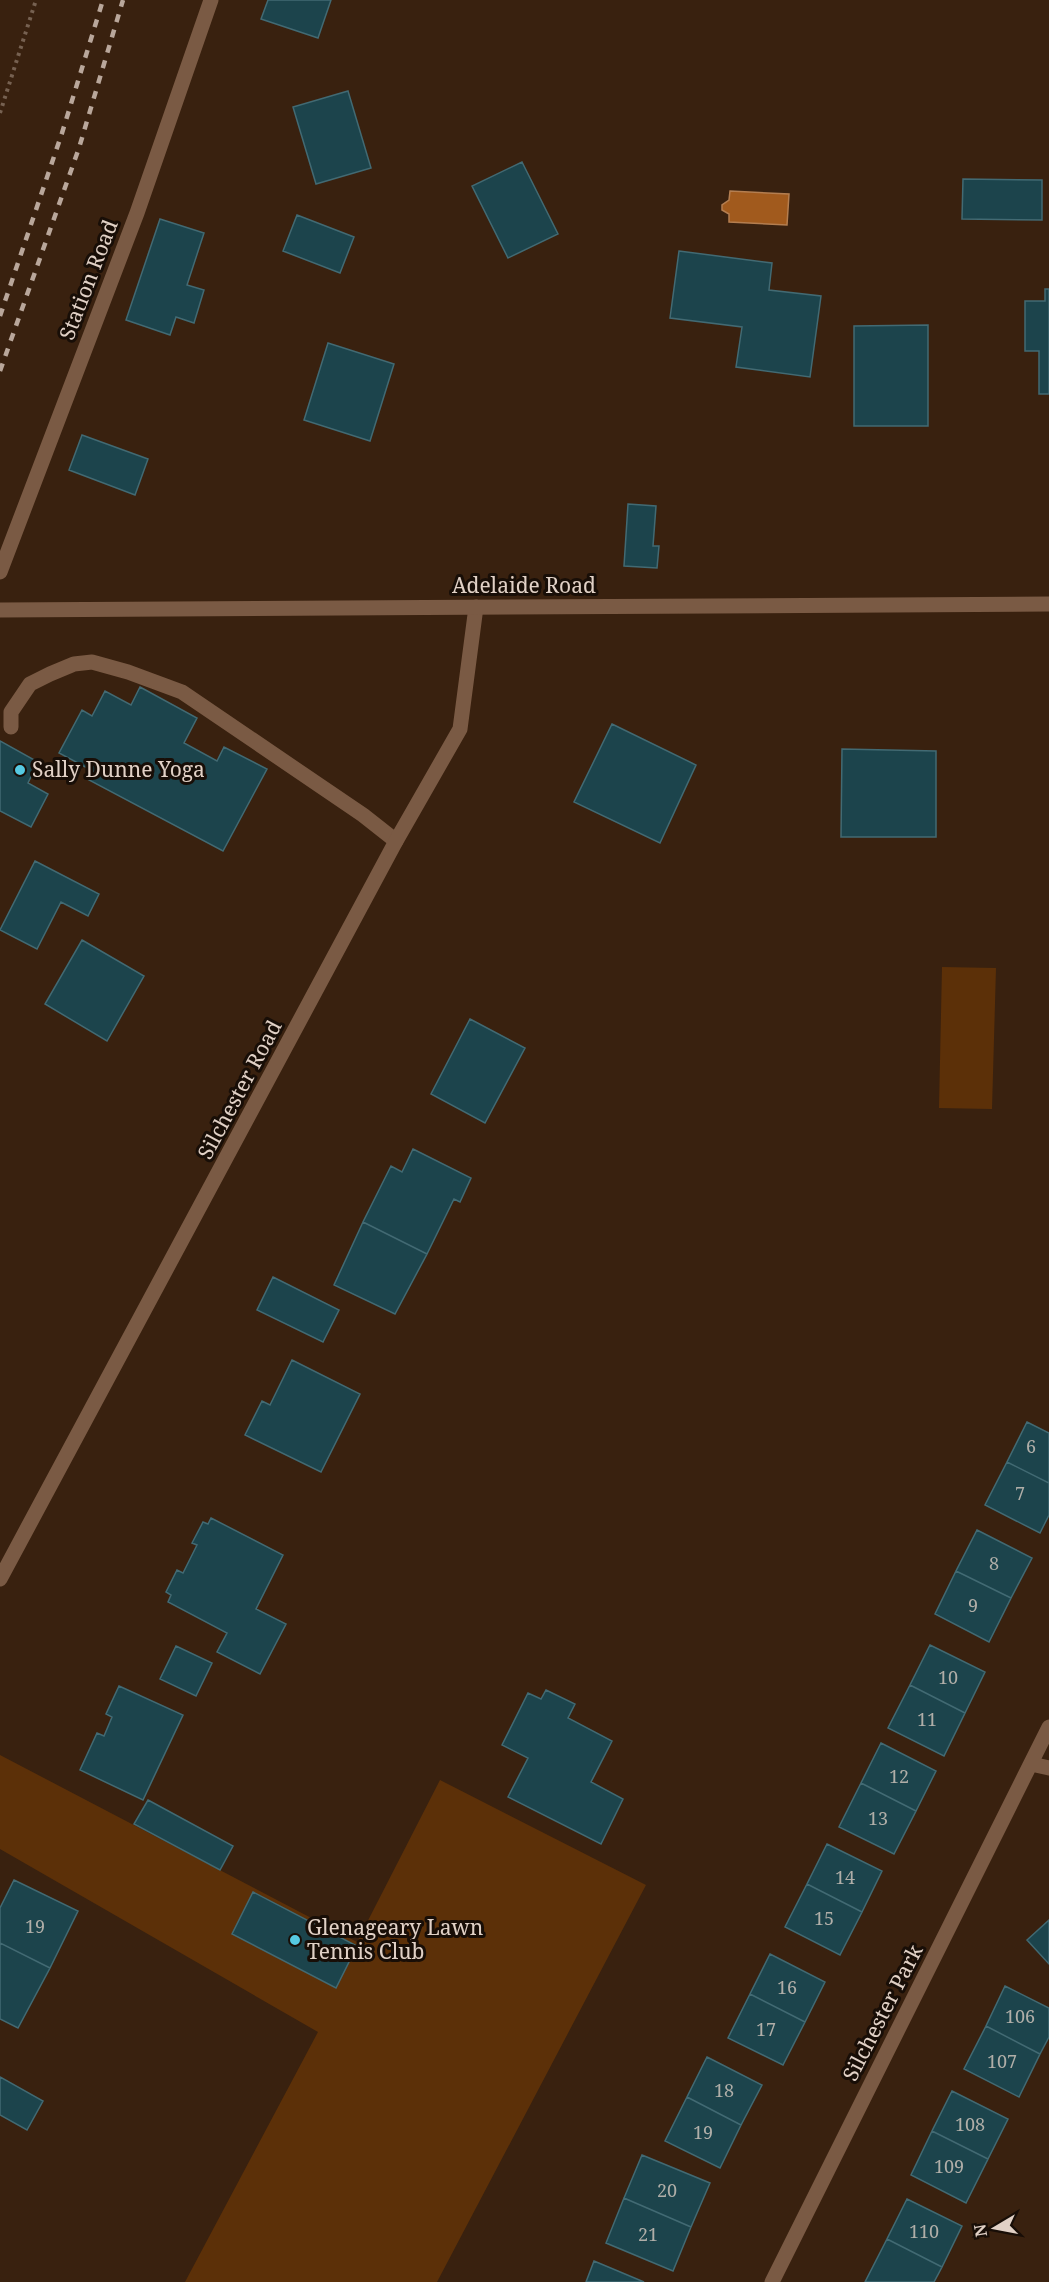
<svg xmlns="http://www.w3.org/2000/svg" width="1049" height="2282" font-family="'Noto Serif',serif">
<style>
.green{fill:#5c3008}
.water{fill:#a15a1d;stroke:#b47e50;stroke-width:1.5}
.building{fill:#1c444c;stroke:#426a73;stroke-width:1.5}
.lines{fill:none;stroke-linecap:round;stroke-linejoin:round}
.path{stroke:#766151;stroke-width:4;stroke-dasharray:3 4.5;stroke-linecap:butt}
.service{stroke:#7a5a44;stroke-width:15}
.minor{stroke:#7a5a44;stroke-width:15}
.tertiary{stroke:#7a5a44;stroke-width:15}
.rail{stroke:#b9a79b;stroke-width:4.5;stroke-dasharray:8 8;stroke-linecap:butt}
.poi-dot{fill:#56c9e1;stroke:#180e07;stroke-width:2}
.labels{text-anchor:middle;stroke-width:6;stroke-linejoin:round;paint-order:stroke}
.number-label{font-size:18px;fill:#b0aea8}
.street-label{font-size:21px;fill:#e1d1c6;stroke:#180e07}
.poi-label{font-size:21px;fill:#e1d1c6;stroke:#180e07;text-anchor:start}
</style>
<rect width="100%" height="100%" fill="#39210f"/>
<path class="green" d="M942,967L996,968L992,1109L939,1108Z
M0,1755L357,1942L440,1780L646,1885L437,2282H185L318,2032L0,1849Z"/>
<path class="water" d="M730,191L789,194L787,225L729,222V214L722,210V205L729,200Z"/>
<path class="building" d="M268,0H331L318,38L261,19Z
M348,91L371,168L316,184L293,107Z
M522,162L558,234L508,258L472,186Z
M963,179L1042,180V220L962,219Z
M297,215L354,237L340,273L283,251Z
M160,219L204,233L187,285L204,290L194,323L176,317L170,335L126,320Z
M679,251L772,263L769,290L821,296L810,377L736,367L742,327L670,318Z
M1045,289H1049V394H1039V351H1025V301H1045Z
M928,325V426H854V326Z
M328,343L394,364L370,441L304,420Z
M82,435L148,459L135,495L69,470Z
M628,504L656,506L653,546H659L657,568L624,566Z
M140,687L197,718L184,743L217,761L224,747L267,769L223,851L89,780L93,771L59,753L82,710L92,716L105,691L131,705Z
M612,724L696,765L660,843L574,802Z
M0,741L38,762L28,783L48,794L31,827L0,811Z
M842,749L936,751V837H841Z
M35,861L99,894L88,916L61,902L37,949L0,930Z
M82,940L144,976L107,1041L45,1004Z
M470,1019L525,1048L485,1123L431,1094Z
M413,1149L471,1178L460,1202L454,1199L427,1254L363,1222L391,1166L402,1172Z
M363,1222L427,1254L395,1314L334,1285Z
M273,1277L339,1310L323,1342L257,1310Z
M292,1360L360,1394L321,1472L245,1435L262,1401L270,1405Z
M1027,1422L1049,1433V1483L1007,1462Z
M1007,1462L1049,1483V1515L1040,1533L985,1505Z
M211,1518L283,1555L256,1609L286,1624L260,1674L217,1652L227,1633L168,1602L171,1595L166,1592L177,1570L183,1573L197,1545L192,1543L203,1522L208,1524Z
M977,1530L1032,1558L1011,1598L956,1571Z
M956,1571L1011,1598L989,1642L935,1614Z
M930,1645L985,1672L965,1713L910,1685Z
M176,1646L212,1663L196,1696L160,1679Z
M910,1685L965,1713L944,1756L888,1728Z
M119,1686L183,1715L143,1800L80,1770L97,1733L104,1736L112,1717L106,1714Z
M546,1690L575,1704L568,1718L612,1741L591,1782L623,1799L601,1844L508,1797L528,1758L502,1745L528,1693L541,1699Z
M881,1743L936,1771L916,1811L861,1783Z
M861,1783L916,1811L894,1854L839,1827Z
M148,1800L233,1846L220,1870L134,1824Z
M827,1844L882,1871L862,1912L807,1884Z
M14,1880L78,1911L50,1968L0,1943V1908Z
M807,1884L862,1912L840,1955L785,1927Z
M253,1892L357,1946L336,1988L232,1934Z
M1049,1920V1964L1027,1940Z
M0,1943L50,1968L18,2028L0,2019Z
M770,1954L825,1982L805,2022L750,1994Z
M1005,1986L1049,2008V2037L1040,2054L986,2026Z
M750,1994L805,2022L783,2065L728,2038Z
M986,2026L1040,2054L1019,2097L964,2069Z
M707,2057L762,2085L741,2125L687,2097Z
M0,2077L43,2101L27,2130L0,2115Z
M952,2091L1008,2119L988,2159L932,2131Z
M687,2097L741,2125L720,2168L665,2141Z
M932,2131L988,2159L966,2203L911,2175Z
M642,2155L710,2183L691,2227L624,2198Z
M624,2198L691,2227L673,2271L606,2243Z
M907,2199L962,2226L942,2267L887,2239Z
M887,2239L942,2267L934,2282H865Z
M594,2261L644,2282H586Z"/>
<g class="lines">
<path class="path" d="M0,113L36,0"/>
<path class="service" d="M11,727V712L30,684L50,674L74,664L92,662L128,672L182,692L363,815L396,841"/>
<path class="minor" d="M0,572L137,213L211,0
M0,1579L396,841L460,729L476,607
M1031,1764L1049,1768
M772,2282L1049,1727"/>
<path class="tertiary" d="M0,610L1049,604"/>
<path class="rail" d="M0,316L62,133L103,0
M0,371L79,148L123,0"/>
</g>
<g class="poi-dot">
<circle cx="20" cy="770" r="6"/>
<circle cx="295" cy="1940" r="6"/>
</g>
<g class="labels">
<g class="number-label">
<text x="1031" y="1453">6</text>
<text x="1020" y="1500">7</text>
<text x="994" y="1570">8</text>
<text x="973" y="1612">9</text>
<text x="948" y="1684">10</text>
<text x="927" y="1726">11</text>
<text x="899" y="1783">12</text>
<text x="878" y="1825">13</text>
<text x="845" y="1884">14</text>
<text x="824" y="1925">15</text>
<text x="35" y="1933">19</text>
<text x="787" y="1994">16</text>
<text x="1020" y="2023">106</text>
<text x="766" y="2036">17</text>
<text x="1002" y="2068">107</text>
<text x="724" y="2097">18</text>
<text x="970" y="2131">108</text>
<text x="703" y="2139">19</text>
<text x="949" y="2173">109</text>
<text x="667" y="2197">20</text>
<text x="924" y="2238">110</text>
<text x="648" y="2241">21</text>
</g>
<g class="street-label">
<text transform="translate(89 280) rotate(-69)" y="7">Station Road</text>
<text x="524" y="593">Adelaide Road</text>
<text transform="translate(240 1090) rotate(-62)" y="7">Silchester Road</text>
<text transform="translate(883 2013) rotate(-63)" y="7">Silchester Park</text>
</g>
<g class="poi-label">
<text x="32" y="777">Sally Dunne Yoga</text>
<text x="307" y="1935">Glenageary Lawn<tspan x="307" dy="24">Tennis Club</tspan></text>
</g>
</g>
<g transform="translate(995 2228) rotate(260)" stroke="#180e07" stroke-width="4.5" paint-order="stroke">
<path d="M0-4.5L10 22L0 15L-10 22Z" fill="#e1d1c6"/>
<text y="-9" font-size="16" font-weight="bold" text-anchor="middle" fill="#e1d1c6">N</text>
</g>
</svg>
